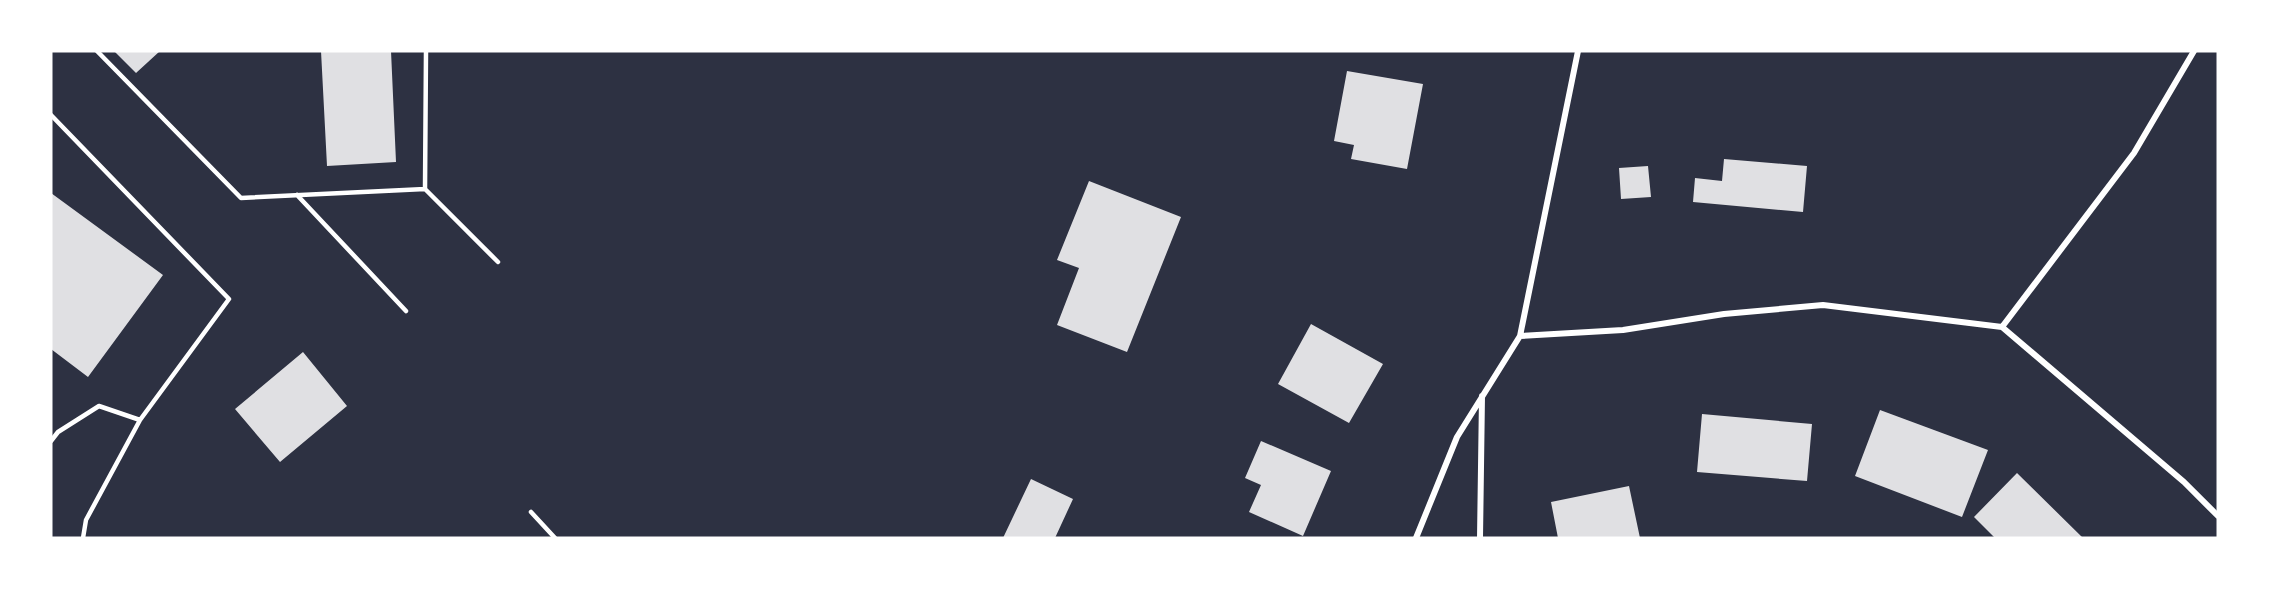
<svg xmlns="http://www.w3.org/2000/svg" width="2269" height="589" font-family="'Nunito Sans',sans-serif">
<style>
.building{fill:#e0e0e3}
.lines{fill:none;stroke-linecap:round;stroke-linejoin:round}
.service{stroke:#fff;stroke-width:4.5}
.minor{stroke:#fff;stroke-width:6}
</style>
<rect width="100%" height="100%" fill="#2d3142"/>
<path class="building" d="M114,51H160L136,73Z
M321,51H391L396,162L327,166Z
M1347,71L1423,84L1407,169L1351,159L1354,145L1334,141Z
M1724,159L1807,166L1803,212L1693,202L1695,178L1722,181Z
M1648,166L1651,197L1621,199L1619,168Z
M1089,181L1181,217L1127,352L1057,325L1079,268L1057,260Z
M51,193L163,275L88,377L51,349Z
M1311,324L1383,364L1349,423L1278,384Z
M303,352L347,406L280,462L235,409Z
M1880,410L1988,450L1962,517L1855,476Z
M1702,414L1812,424L1807,481L1697,472Z
M1261,441L1331,471L1303,536L1249,512L1261,485L1245,478Z
M2017,473L2083,538H1995L1974,517Z
M1031,479L1073,499L1055,538H1003Z
M1629,486L1640,538H1558L1551,502Z"/>
<g class="lines">
<path class="service" d="M97,51L241,198L425,189L426,51
M51,115L229,299L140,420L99,406L58,432L51,441
M425,189L498,262
M297,195L406,311
M531,512L555,538
M83,538L86,520L140,420"/>
<path class="minor" d="M2002,327L2134,153L2194,51
M1520,336L1623,330L1724,314L1823,305L2002,327L2184,482L2218,516
M1416,538L1457,437L1520,336L1578,51
M1480,538L1482,396"/>
</g>
<rect width="2269" height="589" fill="none" stroke="#ffffff" stroke-width="105"/>
</svg>
